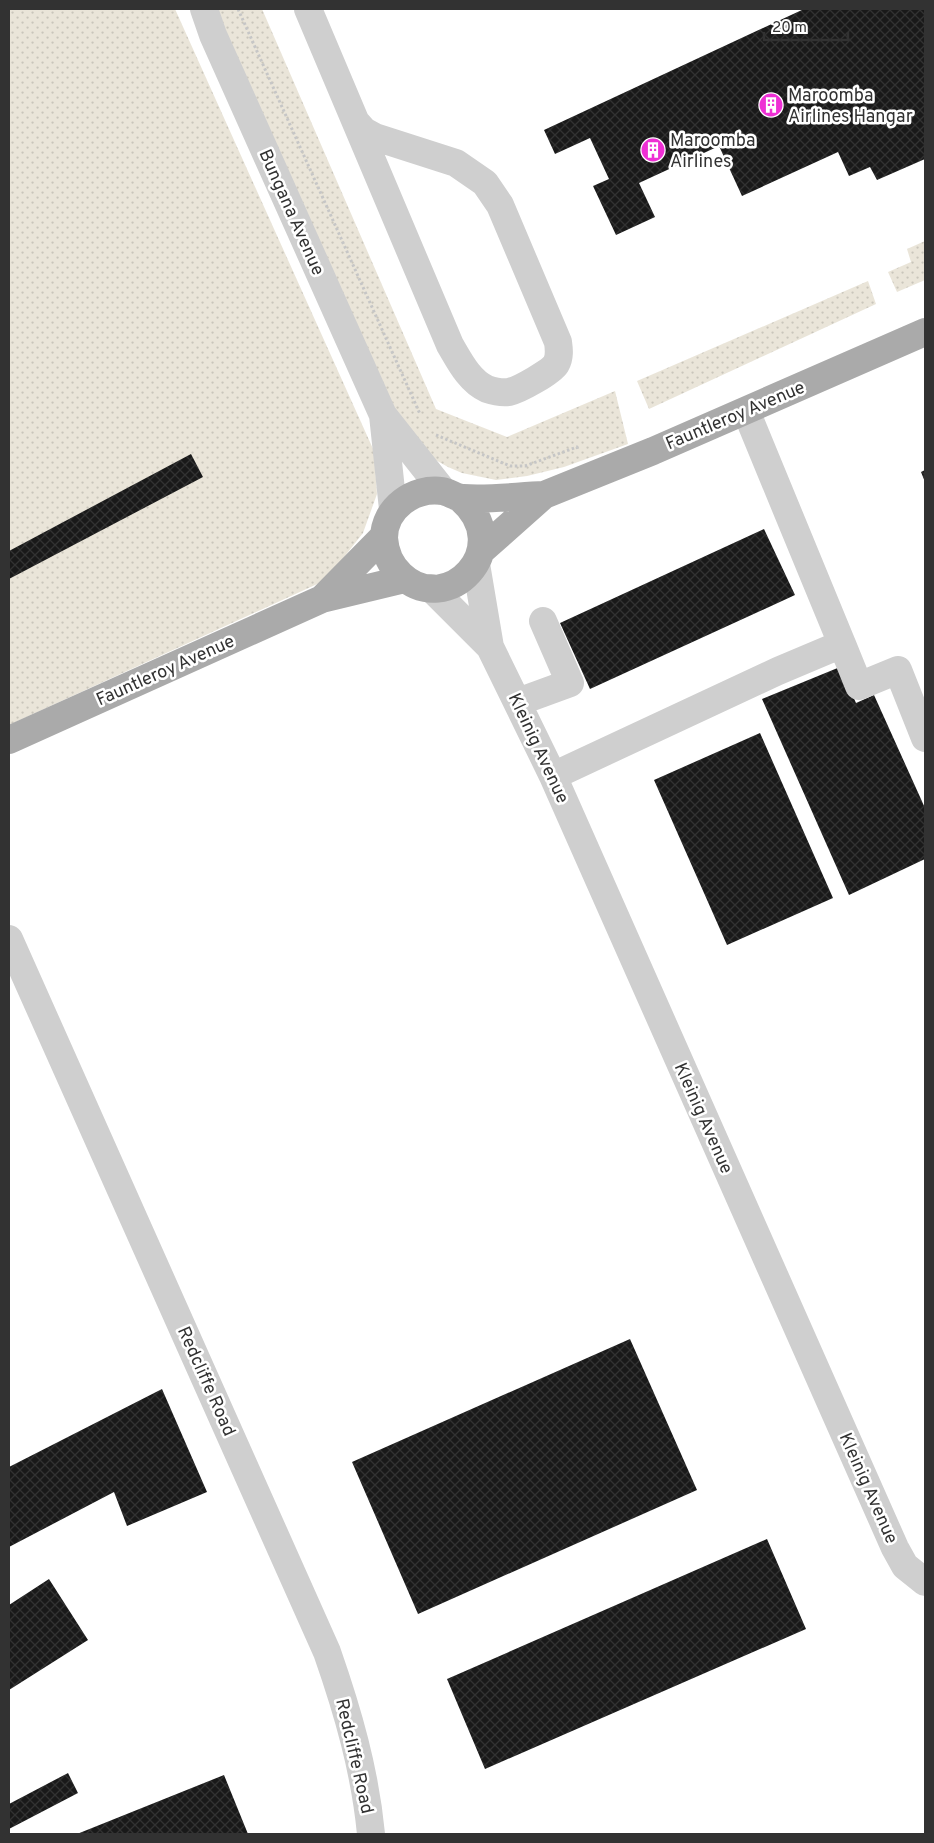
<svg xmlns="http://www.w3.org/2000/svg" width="934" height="1843" font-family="Overpass,sans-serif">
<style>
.grass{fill:url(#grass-dots)}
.building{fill:url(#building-cross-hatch)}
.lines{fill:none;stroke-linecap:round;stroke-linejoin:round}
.path{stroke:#c6c6c6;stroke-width:3;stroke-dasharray:2.5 2.5;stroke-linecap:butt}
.minor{stroke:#cfcfcf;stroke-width:28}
.major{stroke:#aaa;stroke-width:28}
.labels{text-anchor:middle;stroke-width:5;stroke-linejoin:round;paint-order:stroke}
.poi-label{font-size:18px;fill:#323232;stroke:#fff;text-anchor:start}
.street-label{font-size:18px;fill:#323232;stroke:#fff}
</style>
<defs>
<pattern id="grass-dots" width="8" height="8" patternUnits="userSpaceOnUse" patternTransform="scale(1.25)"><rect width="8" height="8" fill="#eae5d9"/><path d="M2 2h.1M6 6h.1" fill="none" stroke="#c9c5bb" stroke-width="1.8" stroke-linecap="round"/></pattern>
<pattern id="building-cross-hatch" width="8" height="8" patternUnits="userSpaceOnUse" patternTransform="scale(1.25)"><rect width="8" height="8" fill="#191919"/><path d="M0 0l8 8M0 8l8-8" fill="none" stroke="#323232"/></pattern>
</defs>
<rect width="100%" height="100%" fill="#fff"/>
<path class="grass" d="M9,9H175L374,451L377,494L363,533L326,580L9,725Z
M215,9H262L436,409L507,437L615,391L628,444L564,467L527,476L496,480L462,473L448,467L432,458L396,413Z
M925,241V280L897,292L888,272L911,262L907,249Z
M868,281L876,304L649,409L637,381Z"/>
<path class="building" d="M804,9H925V159L877,180L870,167L849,176L838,152L742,196L719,146L639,183L655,217L616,235L593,186L609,179L590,138L555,154L544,130Z
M191,454L203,477L9,579V551Z
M925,470V482L921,472Z
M764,529L795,595L590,689L560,623Z
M840,667L856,703L874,695L925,808V859L849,895L762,699Z
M760,733L833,898L727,945L654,780Z
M630,1339L697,1490L418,1614L352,1462Z
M162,1389L207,1492L127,1526L114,1492L9,1547V1467Z
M767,1539L806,1629L485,1769L447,1679Z
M49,1579L88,1640L9,1690V1605Z
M68,1773L78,1793L9,1829V1804Z
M224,1775L248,1834H77Z"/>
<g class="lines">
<path class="path" d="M238,9L420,414
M436,435L510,466H525L577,447L578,451"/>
<path class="minor" d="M204,9L213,35L383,415L443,491
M308,9L450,345C459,360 469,381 487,389C493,391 503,393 509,392C519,390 551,372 556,364C560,357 559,349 558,342L500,205L485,183L456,163L375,137L364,131L356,122
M746,411L842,644
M383,415L393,509
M476,564L490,647
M431,588L490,647L553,776L895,1548L905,1566L925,1582
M518,702L570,683L543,621
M553,776L778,671L842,644L859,686L898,670L925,738
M9,939L327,1652C348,1712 365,1771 371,1834"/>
<path class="major" d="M461,499C517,548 447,619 401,575C390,565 385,552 384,538C384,508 414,487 442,491C449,492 456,498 463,498C490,500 517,496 544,495
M482,550L544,495L653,451L925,332
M322,599L384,536
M9,740L322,599L405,579"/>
</g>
<defs>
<symbol id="building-disc" viewBox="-11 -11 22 22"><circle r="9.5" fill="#ee2fd4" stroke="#fff"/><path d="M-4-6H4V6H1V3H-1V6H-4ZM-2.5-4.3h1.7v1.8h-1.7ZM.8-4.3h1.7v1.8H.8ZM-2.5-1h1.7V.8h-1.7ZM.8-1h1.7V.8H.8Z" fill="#fff"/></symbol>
</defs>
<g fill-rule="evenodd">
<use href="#building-disc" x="757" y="91" width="28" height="28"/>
<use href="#building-disc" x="639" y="136" width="28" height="28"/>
</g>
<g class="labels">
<g class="poi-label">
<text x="788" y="101">Maroomba<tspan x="788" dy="21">Airlines Hangar</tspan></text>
<text x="670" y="146">Maroomba<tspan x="670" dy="21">Airlines</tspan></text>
</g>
<g class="street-label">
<text transform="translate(292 212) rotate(66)" y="6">Bungana Avenue</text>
<text transform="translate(735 415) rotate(-23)" y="6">Fauntleroy Avenue</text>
<text transform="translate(165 670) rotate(-24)" y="6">Fauntleroy Avenue</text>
<text transform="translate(539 748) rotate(65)" y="6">Kleinig Avenue</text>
<text transform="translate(704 1118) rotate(66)" y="6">Kleinig Avenue</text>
<text transform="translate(207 1381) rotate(66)" y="6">Redcliffe Road</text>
<text transform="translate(869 1488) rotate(66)" y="6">Kleinig Avenue</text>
<text transform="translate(355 1756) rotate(77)" y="6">Redcliffe Road</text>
</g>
</g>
<rect width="934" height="1843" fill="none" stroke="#323232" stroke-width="20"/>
<path d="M764 32v8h84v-8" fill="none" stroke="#323232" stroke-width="2.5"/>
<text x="772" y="32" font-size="15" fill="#323232" stroke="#ffffff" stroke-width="4" paint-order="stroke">20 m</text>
</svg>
